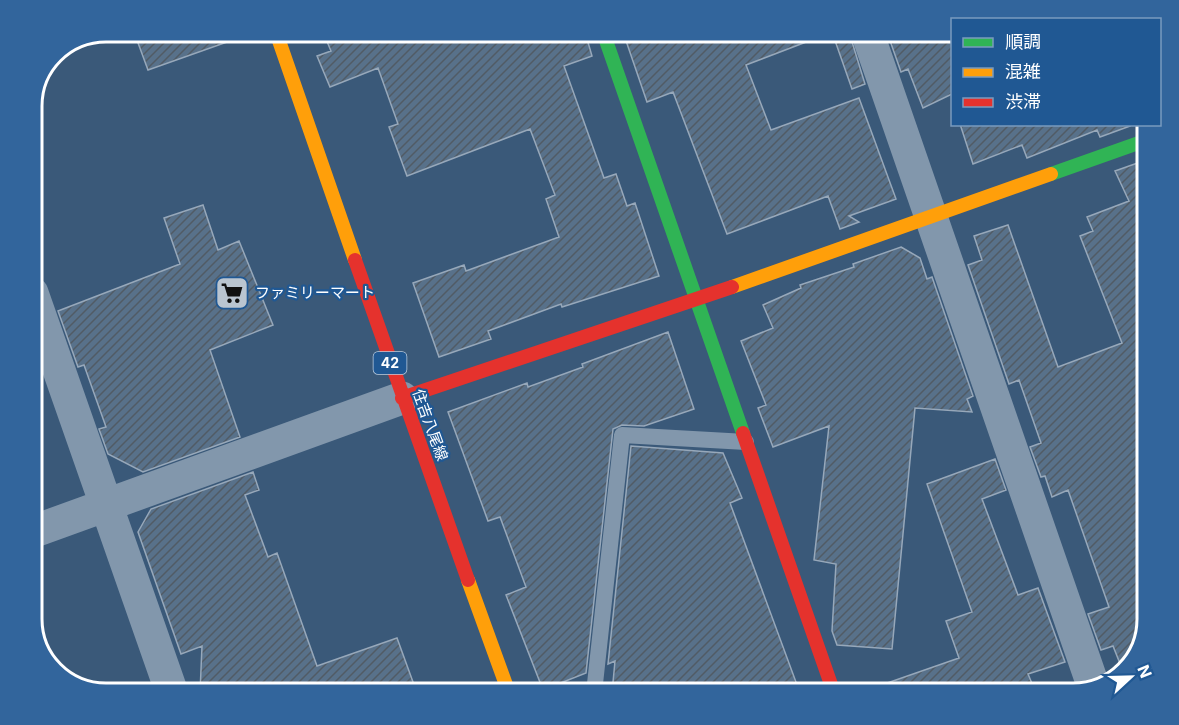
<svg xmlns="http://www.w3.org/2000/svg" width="1179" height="725" font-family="Inter,'Noto Sans JP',sans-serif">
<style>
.building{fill:url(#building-hatch);stroke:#97a8ba;stroke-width:1.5}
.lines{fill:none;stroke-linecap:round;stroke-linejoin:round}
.lane{stroke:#8297ac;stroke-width:16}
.street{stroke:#8297ac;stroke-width:33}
.fast{stroke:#30b455;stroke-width:14}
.slow{stroke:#ff9f0a;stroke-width:14}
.jam{stroke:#e5322d;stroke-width:14}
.labels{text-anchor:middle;stroke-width:4.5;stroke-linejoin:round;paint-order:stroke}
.shield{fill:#205893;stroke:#bccddf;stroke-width:1.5}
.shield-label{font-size:14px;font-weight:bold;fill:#fff}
.poi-label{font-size:15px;fill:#fff;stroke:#205893;text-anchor:start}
.street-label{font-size:15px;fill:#fff;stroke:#205893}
.rim{fill:none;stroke:#fff;stroke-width:3}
</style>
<defs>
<pattern id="building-hatch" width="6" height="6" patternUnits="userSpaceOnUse" patternTransform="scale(1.5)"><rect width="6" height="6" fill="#58718a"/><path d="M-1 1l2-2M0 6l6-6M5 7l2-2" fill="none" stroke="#515b65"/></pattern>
</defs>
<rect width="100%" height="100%" fill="#3a5979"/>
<path class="building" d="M134,32H243L244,36L148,70Z
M323,32H585L592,56L564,66L604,178L616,174L627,206L635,203L659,276L562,307L561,304L488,331L491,339L439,357L413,283L464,265L466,271L559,237L546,199L555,195L530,129L407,176L389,127L398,124L378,68L330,87L317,56L331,51Z
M623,32H826L827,34L746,65L771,130L859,98L896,199L849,216L859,222L840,229L828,196L727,234L673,92L647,102Z
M832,32H849L865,84L852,89Z
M887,32H952V94L923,108L908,69L901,72Z
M960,124H1129L1130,126L1100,137L1097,130L1027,158L1022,145L973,164Z
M1146,160L1147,164L1148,619L1137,656L1123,671L1113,646L1101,650L1088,614L1109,607L1068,490L1052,497L1045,476L1041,477L1030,447L1041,443L1019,380L1009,384L968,265L982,260L974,236L1008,225L1058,367L1122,343L1080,236L1093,231L1087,217L1129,201L1115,171Z
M203,205L218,250L239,241L273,325L210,350L240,437L143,472L108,454L99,429L106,427L84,365L78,367L58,311L180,264L164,218Z
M901,247L920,258L927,279L932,277L973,396L967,399L972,412L915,408L892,649L837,645L832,631L836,564L814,560L829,426L773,447L758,408L766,405L741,341L773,328L763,305L801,288L800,285L854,267L853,264Z
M668,332L694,409L644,426L622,425L613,429L586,673L543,690L506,595L526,587L500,517L488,521L448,412L527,383L528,387L583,367L582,364Z
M32,349L42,379L32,383Z
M631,446L723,453L742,498L730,503L800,693H612L615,661L608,664Z
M995,459L1006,490L982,499L1018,595L1038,588L1065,662L1028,674L1036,693H871L870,689L959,658L946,621L972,612L927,484Z
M253,472L259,490L245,495L268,557L277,553L317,666L397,638L417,693H200L202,646L181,654L138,532L151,509Z"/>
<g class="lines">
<path class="lane" d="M594,693L622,435L746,442"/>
<path class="street" d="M867,32L1094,688
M32,293L172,693
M32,532L402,398"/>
<path class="fast" d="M603,32L743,433
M1051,174L1147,140"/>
<path class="slow" d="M276,32L355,260
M732,287L1051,174
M468,580L509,693"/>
<path class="jam" d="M355,260L468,580
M402,398L732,287
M743,433L834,693"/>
</g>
<defs>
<symbol id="supermarket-square" viewBox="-11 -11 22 22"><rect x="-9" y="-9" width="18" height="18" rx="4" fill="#bac5d0" stroke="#205893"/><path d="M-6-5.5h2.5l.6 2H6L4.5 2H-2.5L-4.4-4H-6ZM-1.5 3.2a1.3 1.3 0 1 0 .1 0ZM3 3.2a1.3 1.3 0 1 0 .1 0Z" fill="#111"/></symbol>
</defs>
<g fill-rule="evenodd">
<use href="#supermarket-square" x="213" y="274" width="38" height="38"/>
</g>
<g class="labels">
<rect class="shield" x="373.5" y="352" width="33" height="22" rx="4.5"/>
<g class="shield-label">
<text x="390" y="368">42</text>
</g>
<g class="poi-label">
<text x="255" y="298">ファミリーマート</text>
</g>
<g class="street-label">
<text transform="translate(430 425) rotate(70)" y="5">住吉八尾線</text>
</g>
</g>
<path d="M0 0H1179V725H0ZM106 42H1073A64 64 0 0 1 1137 106V619A64 64 0 0 1 1073 683H106A64 64 0 0 1 42 619V106A64 64 0 0 1 106 42Z" fill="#32659c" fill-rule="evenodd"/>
<path class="rim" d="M106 42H1073A64 64 0 0 1 1137 106V619A64 64 0 0 1 1073 683H106A64 64 0 0 1 42 619V106A64 64 0 0 1 106 42Z"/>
<rect x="951" y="18" width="210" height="108" fill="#205893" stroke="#799bbe" stroke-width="1.5"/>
<rect x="963" y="38" width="30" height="9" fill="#30b455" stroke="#799bbe" stroke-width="1.5"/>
<text x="1005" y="48" font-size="18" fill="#ffffff">順調</text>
<rect x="963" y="68" width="30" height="9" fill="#ff9f0a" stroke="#799bbe" stroke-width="1.5"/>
<text x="1005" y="78" font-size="18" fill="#ffffff">混雑</text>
<rect x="963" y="98" width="30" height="9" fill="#e5322d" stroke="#799bbe" stroke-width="1.5"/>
<text x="1005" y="108" font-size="18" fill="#ffffff">渋滞</text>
<g transform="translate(1131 677) rotate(68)" stroke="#205893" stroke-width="4.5" paint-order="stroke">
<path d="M0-4.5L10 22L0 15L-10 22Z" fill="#ffffff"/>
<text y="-9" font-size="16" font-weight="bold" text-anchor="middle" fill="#ffffff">N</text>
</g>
</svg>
